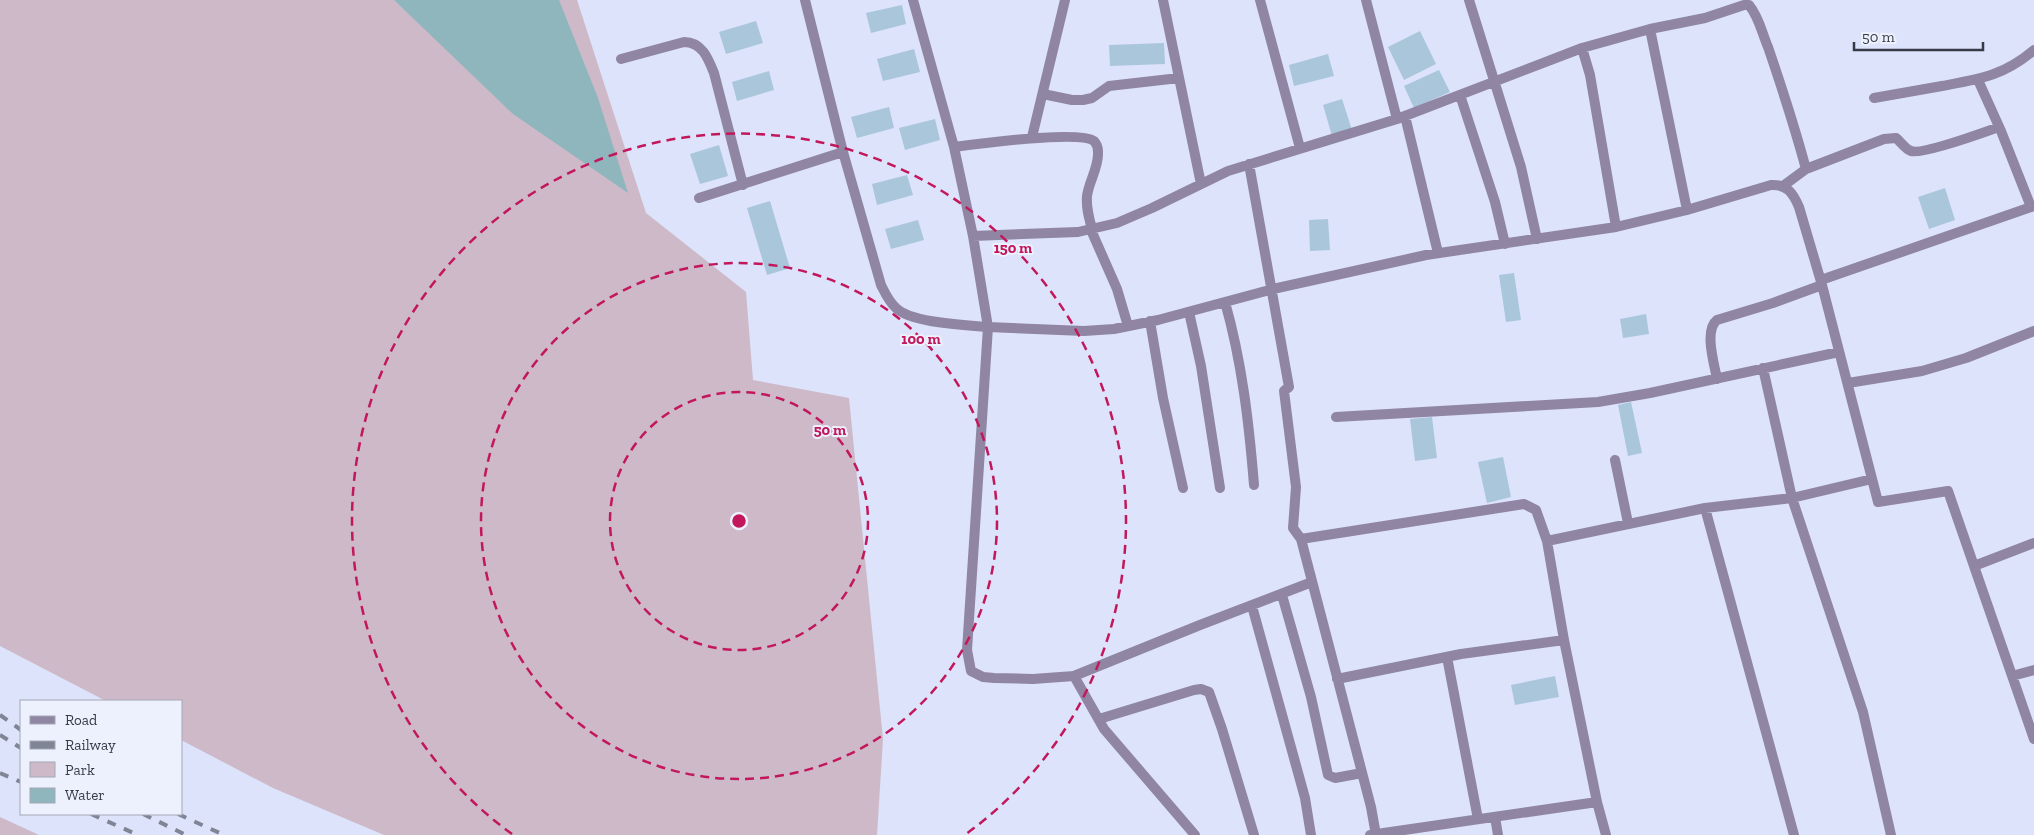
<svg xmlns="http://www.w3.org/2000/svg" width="2034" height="835" font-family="'Zilla Slab',serif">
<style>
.green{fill:#cdb9c8}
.water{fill:#90b6bd}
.building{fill:#aac6db}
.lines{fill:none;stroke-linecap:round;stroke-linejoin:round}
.minor{stroke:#9085a3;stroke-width:10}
.rail{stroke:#808596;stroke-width:4;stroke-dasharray:9 9;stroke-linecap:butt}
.ring{fill:none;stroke:#c2185b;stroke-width:2.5;stroke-dasharray:9 6}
.centre{fill:#c2185b;stroke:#edf1fd;stroke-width:2.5}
.ring-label{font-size:15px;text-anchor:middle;font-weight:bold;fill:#c2185b;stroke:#edf1fd;stroke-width:4;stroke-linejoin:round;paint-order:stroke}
</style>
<rect width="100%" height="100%" fill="#dce3fb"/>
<path class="green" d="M0,0H577L646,213L746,292L753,380L849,398L883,739L877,835H384L273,788L181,740V701H106L0,646Z
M0,817L39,835H0Z"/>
<path class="water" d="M394,0H559L598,98L628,193L513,114Z"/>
<path class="building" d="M902,5L906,24L871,33L866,13Z
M756,21L763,43L726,54L719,32Z
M1420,31L1436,64L1404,80L1388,47Z
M1164,43L1165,64L1110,66L1109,45Z
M914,49L920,72L883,81L877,59Z
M1328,54L1334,76L1294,86L1289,65Z
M1439,70L1450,92L1414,108L1404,86Z
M769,71L774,90L737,101L732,82Z
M1342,99L1352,130L1332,136L1323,105Z
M889,107L894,128L857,138L851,117Z
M935,119L940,140L905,150L899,128Z
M719,145L728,176L700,184L690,154Z
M907,175L913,195L877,205L872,184Z
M1945,188L1955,220L1929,229L1918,197Z
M770,201L790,268L767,275L747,208Z
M1328,219L1330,250L1310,251L1309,220Z
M918,220L924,240L891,249L885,229Z
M1514,273L1521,320L1506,322L1499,275Z
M1646,314L1649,334L1623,338L1620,319Z
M1631,402L1642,453L1628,456L1618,405Z
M1432,417L1437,458L1415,461L1410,419Z
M1503,457L1511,497L1487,503L1478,462Z
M1555,676L1559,697L1515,705L1511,685Z"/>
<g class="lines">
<path class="minor" d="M805,0L843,152L881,285C885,293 889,302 896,308C911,323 966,325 988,327L967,650L971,671L983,677L994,678L1033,679L1074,676L1200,625L1312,582
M913,0L954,147L973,236L988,327L1084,331L1114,329L1158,320L1273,289L1426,255L1616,227L1687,210L1771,185C1787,184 1793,193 1799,207L1822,285L1878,502L1948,491L2034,739
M1163,0L1201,184
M1260,0L1300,148
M1366,0L1397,119
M1469,0L1521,167L1537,239
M1650,29L1687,210
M1582,48L1590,75L1616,227
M621,59L684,42C702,42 708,58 714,73L743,185
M1978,80L2001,131L2031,207
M1043,94L1072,100H1083L1092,98L1109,86L1179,78
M1460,95L1495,202L1505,244
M1874,98C1897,94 1920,90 1942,86C1980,79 2003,76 2034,50
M1405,116L1438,253
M1032,137L1065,0
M954,147C976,144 1079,130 1094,141C1097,144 1098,148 1098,152C1099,167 1089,181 1087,196C1086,208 1089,218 1092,229
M1249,164L1289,387L1284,391L1296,487L1293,528L1301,539L1371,807L1376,835
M1783,186L1806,169L1884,139L1896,138C1901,142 1905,149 1911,151C1922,155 1985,132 1999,127
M699,198L843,152
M1091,230L1117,289L1128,326
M973,236L1078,232L1117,223L1152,208L1228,171L1397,119L1582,48L1650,29L1705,18L1744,5H1749C1759,17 1762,33 1768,47C1782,88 1795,128 1806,169
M1821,280L2034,206
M1225,302C1242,362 1249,423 1254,485
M1189,312L1201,366L1220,488
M1150,321L1163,398L1183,488
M1763,368L1792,498L1863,712L1891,835
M1717,379C1714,363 1704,330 1717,320L1773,303L1822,285
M1848,383L1922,371L1966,358L2034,331
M1336,417L1598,402L1650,393L1839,352
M1615,460L1628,523
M1705,508L1794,835
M1301,539L1524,504L1536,510L1547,541
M1974,566L2034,543
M1282,595L1311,697L1328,775L1335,778L1362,773
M1252,606L1305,798L1311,835
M1447,657L1478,819
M1074,676L1104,729L1195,835
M2012,676L2034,670
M1337,679L1461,654L1564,640
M1099,719L1194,690L1201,689L1209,692L1222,729L1254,835
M1597,802L1606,835
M1495,817L1498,835
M1370,835L1597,802L1564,640L1547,541L1705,508L1792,498L1872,479"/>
<path class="rail" d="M0,715L21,730
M0,735L21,748
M0,773L21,782
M91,814L138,835
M143,814L186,835
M178,814L224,835"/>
</g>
<g class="ring">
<circle cx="739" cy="521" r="129"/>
<circle cx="739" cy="521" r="258"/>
<path d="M512 834A387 387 0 1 1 966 834"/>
</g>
<circle cx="739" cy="521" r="8" class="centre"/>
<g class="ring-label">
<text x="1013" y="253">150 m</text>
<text x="921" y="344">100 m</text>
<text x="830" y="435">50 m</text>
</g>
<rect x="20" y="700" width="162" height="115" fill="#edf1fd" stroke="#a4a8b4"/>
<rect x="30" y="716" width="25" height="8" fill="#9085a3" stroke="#a4a8b4"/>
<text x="65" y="725" font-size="15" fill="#373b46">Road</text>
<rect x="30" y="741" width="25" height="8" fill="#808596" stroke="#a4a8b4"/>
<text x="65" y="750" font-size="15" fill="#373b46">Railway</text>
<rect x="30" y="762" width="25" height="15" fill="#cdb9c8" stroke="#a4a8b4"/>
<text x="65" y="775" font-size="15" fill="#373b46">Park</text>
<rect x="30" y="788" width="25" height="15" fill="#90b6bd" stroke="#a4a8b4"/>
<text x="65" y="800" font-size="15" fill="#373b46">Water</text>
<path d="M1854 42v8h129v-8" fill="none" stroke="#373b46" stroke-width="2.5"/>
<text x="1862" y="42" font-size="15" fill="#373b46" stroke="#edf1fd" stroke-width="4" paint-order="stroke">50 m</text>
</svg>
